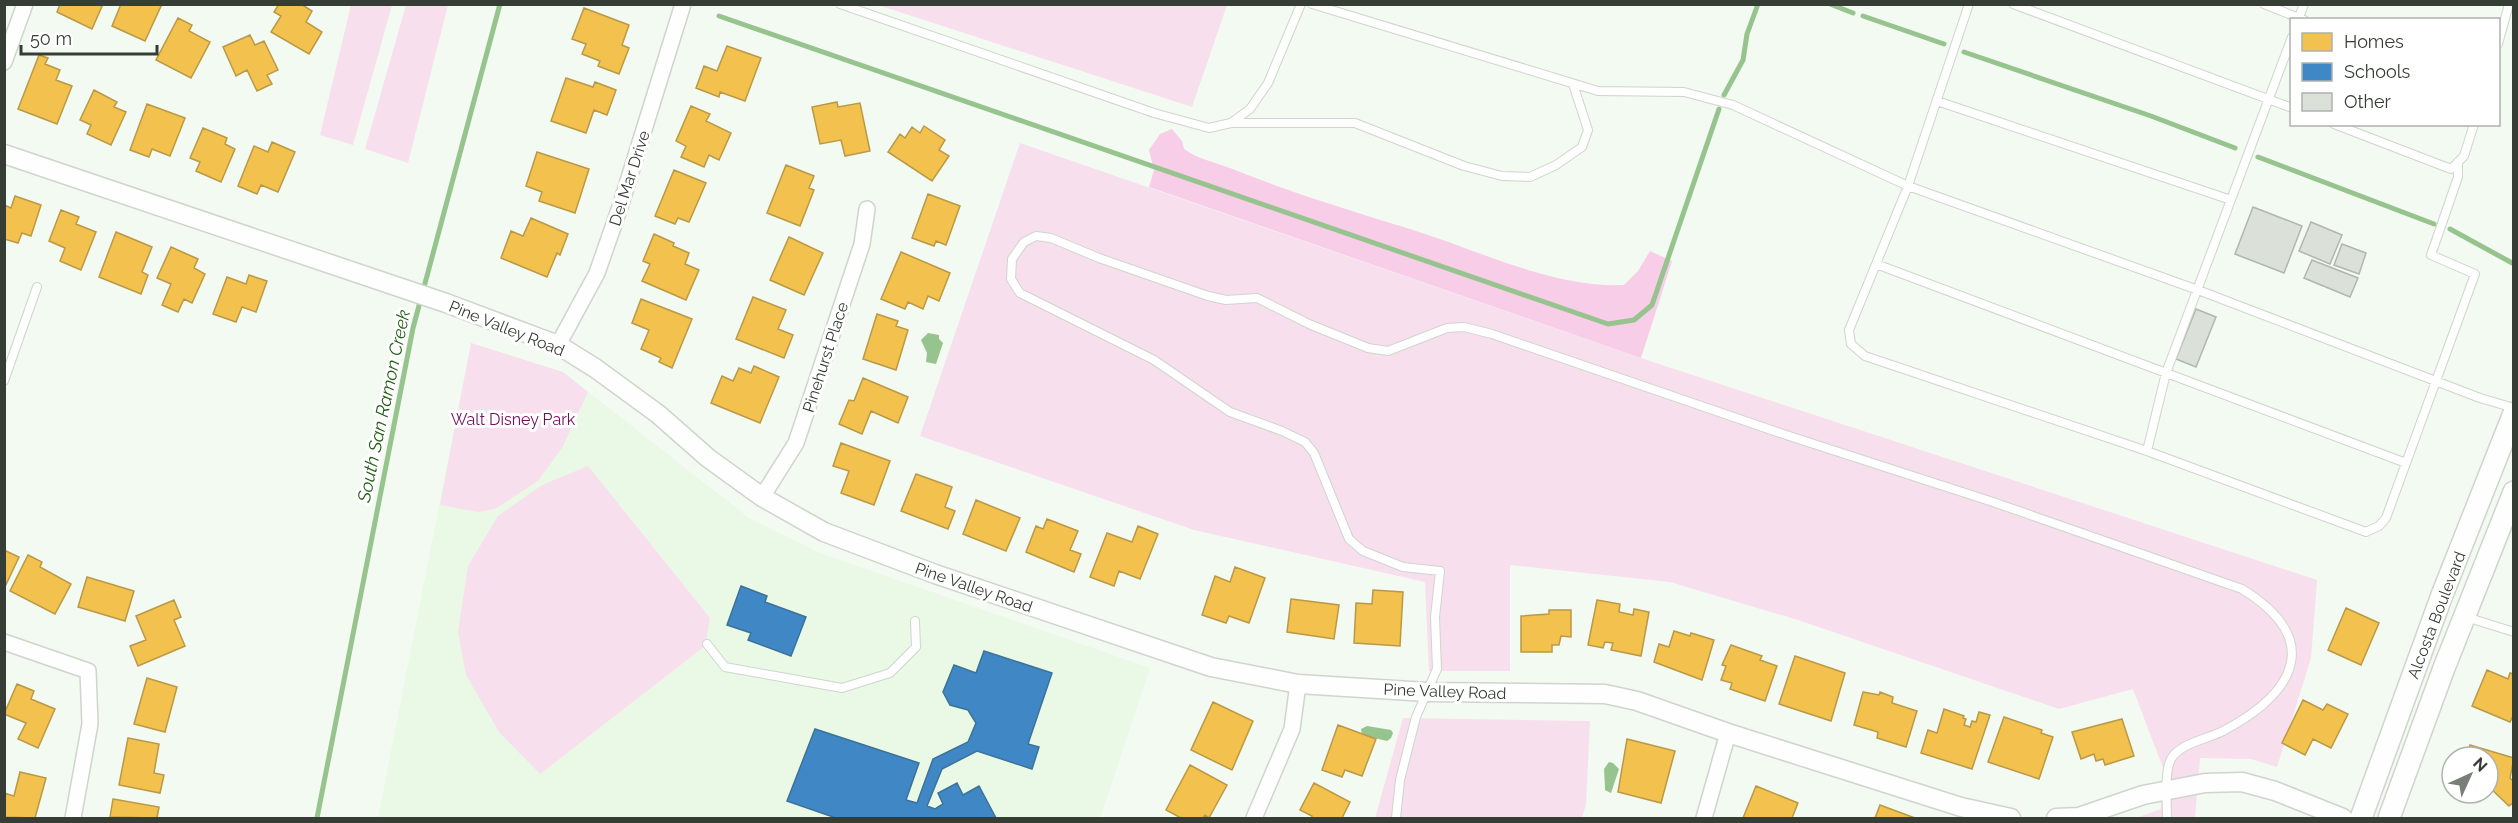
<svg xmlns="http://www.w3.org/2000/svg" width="2518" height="823" font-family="Raleway,sans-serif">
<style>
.built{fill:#e9f9e5}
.green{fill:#f8dfed}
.forest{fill:#f8cde8}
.water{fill:#97c48e}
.homes{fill:#f2c14e;stroke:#ba9946;stroke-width:1.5}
.schools{fill:#3f88c5;stroke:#3c729a;stroke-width:1.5}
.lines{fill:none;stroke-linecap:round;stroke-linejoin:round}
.stream{stroke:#97c48e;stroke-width:5}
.building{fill:#dbe1d9;stroke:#b1b7b0;stroke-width:1.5}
.service-casing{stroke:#cfd5cd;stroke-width:10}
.minor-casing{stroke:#cfd5cd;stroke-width:18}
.tertiary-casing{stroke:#cfd5cd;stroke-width:21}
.secondary-casing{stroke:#cfd5cd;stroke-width:24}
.service{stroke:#fdfefd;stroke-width:8}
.minor{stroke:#fdfefd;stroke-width:15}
.tertiary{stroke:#fdfefd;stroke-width:18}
.secondary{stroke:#fdfefd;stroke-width:21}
.labels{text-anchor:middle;stroke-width:6;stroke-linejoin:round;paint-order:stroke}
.street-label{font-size:16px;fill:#363d35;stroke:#fff}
.park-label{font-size:16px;fill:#720e5b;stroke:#fff}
.water-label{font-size:18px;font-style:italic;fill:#215d13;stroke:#fff}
</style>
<rect width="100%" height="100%" fill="#f3faf1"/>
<path class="built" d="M471,343L563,372L749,518L820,553L1150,668L1100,818H378Z"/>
<path class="green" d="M351,5H392L353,145L320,135Z
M406,5H448L408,163L365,149Z
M878,5H1227L1192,107Z
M1020,143L1641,358L2317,580L2311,658L2277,767L2251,759L2200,758L2195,818H2136L2161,809L2163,768L2133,689L2059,709L1798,620L1670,582L1510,565V671H1429L1425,582L1194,530L920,436Z
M471,343L563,372L588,392L562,448L538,481L495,509L478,512L440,505Z
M588,466L710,618L705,646L540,774L499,732L466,675L458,632L468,566L498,516L542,485Z
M1403,718L1590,721L1586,804L1582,818H1375Z"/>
<path class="forest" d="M1172,129L1182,141L1184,149C1200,160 1212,161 1230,168C1289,192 1349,210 1410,229C1478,250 1552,288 1624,285L1638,271L1650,251L1672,261L1641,358L1149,187L1154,170L1149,150L1160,134Z"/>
<path class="water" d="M928,333L939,335V339L943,343L936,364L926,362L927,353L921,340Z
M1367,726L1391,730L1393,733L1391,738L1387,741L1362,735L1361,729Z
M1609,762L1613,763L1619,769L1611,793L1605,790V787L1604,769Z"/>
<path class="homes" d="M60,4H103L92,29L57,12Z
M121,4H162L145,41L112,26Z
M279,4H301L312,11L306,22L322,32L309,54L271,32L281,16L274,12Z
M584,8L629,25L622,45L629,48L619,74L598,66L600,61L582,54L586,44L572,39Z
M178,18L192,25L189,31L210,42L191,78L156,60Z
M250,35L255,45L264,41L278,70L267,75L272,84L257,91L247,70L236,76L223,47Z
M727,46L761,58L745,101L720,92L719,97L696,88L704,66L717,71Z
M39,55L48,58L45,64L60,70L56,80L72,86L57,124L18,109Z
M566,78L593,87L595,82L616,90L607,115L594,110L586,133L551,121Z
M94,90L117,102L114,107L126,112L111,145L87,134L91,125L80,120Z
M837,102L838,107L860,103L870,151L845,156L841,140L820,144L812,107Z
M147,104L185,118L170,156L152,149L149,157L130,150Z
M691,106L710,114L706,121L731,133L719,160L709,155L704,167L681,157L686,146L676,141Z
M924,126L945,140L939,150L949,156L932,181L888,152L900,134L905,138L912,127L920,133Z
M203,128L227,138L225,144L235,149L221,182L196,171L200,162L190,158Z
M272,142L295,152L278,192L261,185L257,194L238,186L254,146L268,152Z
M537,152L589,169L575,213L539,201L542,192L526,186Z
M786,165L814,176L809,188L814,190L800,226L767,213Z
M674,170L706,183L689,222L678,218L675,224L655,216Z
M928,194L960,206L946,245L936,241L934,246L912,238Z
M15,196L41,205L31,236L22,233L18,243L4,239V205L11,208Z
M61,210L79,217L76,224L96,232L81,270L60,261L65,248L49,241Z
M531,218L568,234L560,255L557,253L547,277L501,258L511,231L523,236Z
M116,232L152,247L142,272L148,275L141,294L99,277Z
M654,234L674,243L673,246L689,253L685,264L699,270L686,300L642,281L650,264L643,261Z
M789,237L823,253L804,295L770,280Z
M171,247L198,259L194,268L205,274L192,303L184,299L178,312L162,305L171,284L157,278Z
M901,252L950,273L939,301L928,296L923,309L908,302L905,309L881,299Z
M249,275L267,281L256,312L242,307L236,322L213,314L227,277L246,284Z
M753,297L786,310L778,329L793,335L784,358L736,339Z
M641,299L692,319L672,368L659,362L661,358L641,349L649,330L632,323Z
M877,314L898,321L896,326L908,330L896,370L863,359Z
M754,366L779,377L760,423L711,403L722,376L733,381L739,368L751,373Z
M863,378L908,397L898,423L871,411L862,434L839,424L849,400L854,401Z
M841,443L890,461L874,505L841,493L849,471L833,466Z
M916,474L952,487L945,507L955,511L948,529L901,511Z
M976,500L1020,518L1006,551L963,534Z
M1047,519L1078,531L1070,550L1081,554L1074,572L1026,552L1036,526L1043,529Z
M1138,526L1158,534L1140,579L1119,571L1114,586L1090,577L1107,533L1132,542Z
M4,550L19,557L4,589Z
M28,555L42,562L40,567L71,584L55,614L10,591Z
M1235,567L1265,578L1249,623L1229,616L1226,623L1202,615L1215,576L1230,582Z
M87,577L134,591L125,621L78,607Z
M1373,590L1403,592L1400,646L1354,643L1356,603L1372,604Z
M1291,599L1339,605L1334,639L1287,632Z
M174,600L181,617L174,620L185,646L138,666L130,646L146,640L136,616Z
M1597,600L1620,604L1619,612L1633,615L1634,609L1649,612L1641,656L1611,650L1613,643L1605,642L1603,648L1588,645Z
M2346,608L2379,623L2361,665L2328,650Z
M1549,610H1571V637L1561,636L1559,645H1552V652H1521V616L1549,614Z
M1674,631L1690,636L1691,633L1714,640L1702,680L1654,662L1659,644L1669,647Z
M1731,645L1762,656L1760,660L1777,666L1765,701L1730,689L1732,683L1721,680L1726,666L1722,665Z
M1795,656L1845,673L1831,721L1779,704Z
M2487,670L2508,679L2510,673L2514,674V714L2510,722L2472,706Z
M147,678L177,687L165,732L134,724Z
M17,684L34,691L31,699L55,709L38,748L18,739L26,723L4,714Z
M1863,692L1879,695L1880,692L1893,697L1892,703L1917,711L1906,747L1877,738L1878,732L1854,725Z
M2303,700L2323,710L2327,704L2348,714L2331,748L2313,739L2305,755L2282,743Z
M1213,702L1253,721L1232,770L1191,750Z
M1944,709L1964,716L1963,718L1966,719L1964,725L1970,727L1972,721L1976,722L1979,712L1990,715L1972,769L1921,753L1928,730L1937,733Z
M2004,717L2042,730L2041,733L2053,737L2039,779L1988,762Z
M2122,719L2134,756L2105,765L2103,759L2096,761L2094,754L2081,759L2072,732Z
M1338,725L1376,739L1362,776L1345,770L1342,777L1322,770Z
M128,738L159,744L154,773L164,775L160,793L119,785Z
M1627,739L1675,751L1661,803L1618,792Z
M2470,745L2514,758L2510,778L2514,782V802L2509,806L2488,786V757H2466Z
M1190,765L1227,785L1209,818L1205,815L1203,818H1181L1166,810Z
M20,772L46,778L35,818L4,817V793L14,796Z
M1314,783L1350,802L1342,818H1311L1312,816L1300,810Z
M1756,786L1798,803L1792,818H1743Z
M113,799L159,807L157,818L110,817Z
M1880,805L1915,818H1875Z"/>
<path class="schools" d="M741,586L767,596L765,602L806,617L791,656L748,640L751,633L727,625Z
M984,651L1052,673L1028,744L1039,747L1032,769L977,751L942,769L927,806L935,809L943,804L938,793L957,783L963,795L979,786L996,818H836L787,801L815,729L919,763L906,800L917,803L933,759L968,742L976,723L968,710L950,705L943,692L954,665L976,673Z"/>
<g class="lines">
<path class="stream" d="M1830,4L1853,13
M719,16L1608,324L1634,320L1652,305L1719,109
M1863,16L1944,44
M1964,52L2151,116L2235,148
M1724,95L1743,60L1747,34L1758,4
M2258,157L2434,224
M2450,229L2514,264
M317,818L413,328L500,4"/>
</g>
<path class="building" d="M2253,207L2302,226L2284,273L2235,254Z
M2311,222L2342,235L2330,264L2299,251Z
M2342,244L2366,253L2359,274L2334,265Z
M2312,260L2358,278L2350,297L2304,278Z
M2196,309L2216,317L2196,367L2176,359Z"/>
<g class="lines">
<defs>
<path id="service" d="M840,4L1154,113L1209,128L1231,123L1250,109L1268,83L1301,4
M1312,4L1598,91L1684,92L1733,105L1908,186L2198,290L2480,398L2514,408
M1969,4L1908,186L1849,330L1851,344L1865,356L2147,451L2366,532L2379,526L2386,518L2475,274L2431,255L2458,177V162
M2013,4L2292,108
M2264,4L2304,20
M2298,20L2304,4
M2498,44L2509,4
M1937,101L2231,200
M1232,123H1355L1464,166L1502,176L1530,177L1556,165L1582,147L1588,130L1573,84
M2334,124L2451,169L2464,156L2474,124
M1876,264L2406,463
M4,381L37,287
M2147,451L2166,373L2292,37
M2466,617L2514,632
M707,644L725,667L842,688L890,673L916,647L915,621
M1396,818L1400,780L1416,717L1437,669L1435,617L1440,571L1403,567L1363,551L1349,539L1314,453L1305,442L1282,431L1230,412L1154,360L1020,293L1011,279L1012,259L1024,242L1036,236L1051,238L1099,258L1208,296L1226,300L1257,298L1309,324L1368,348L1388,351L1447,328L1464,327L1492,334L1783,434L1993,502L2242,589C2323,639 2297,692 2223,731C2208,739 2180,743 2171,759C2164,772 2167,803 2167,818"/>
<path id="minor" d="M4,62L25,4
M558,345L597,273L620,207L683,4
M762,497L796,443L862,244L867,209
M4,642L88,671L90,724L73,818
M1254,818L1292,729L1298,684
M1704,818L1728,733"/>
<path id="tertiary" d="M4,154L446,303L558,345L595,368L658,414L708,458L762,497L824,532L935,574L1211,667L1298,684L1427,692L1605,694L1637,701L1728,733L1961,807L2011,818
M2056,818L2079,817L2143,795L2205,783L2242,782L2275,791L2343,818"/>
<path id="secondary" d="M2361,818L2442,595L2514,413
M2389,818L2444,668L2514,492"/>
</defs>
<use href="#service" class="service-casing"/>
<use href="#minor" class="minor-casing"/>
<use href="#tertiary" class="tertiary-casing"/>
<use href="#secondary" class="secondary-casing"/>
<use href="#service" class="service"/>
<use href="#minor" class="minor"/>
<use href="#tertiary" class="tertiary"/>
<use href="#secondary" class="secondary"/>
</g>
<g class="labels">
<g class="street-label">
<text transform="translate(629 178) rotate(-72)" y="6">Del Mar Drive</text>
<text transform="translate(507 328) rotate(22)" y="6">Pine Valley Road</text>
<text transform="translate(825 357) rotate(-72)" y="6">Pinehurst Place</text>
<text transform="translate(974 587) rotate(19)" y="6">Pine Valley Road</text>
<text transform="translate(2436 615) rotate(-69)" y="6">Alcosta Boulevard</text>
<text transform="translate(1445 691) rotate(2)" y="6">Pine Valley Road</text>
</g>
<g class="park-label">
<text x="513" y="425">Walt Disney Park</text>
</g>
<g class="water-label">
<text transform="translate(384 406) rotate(-78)" y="6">South San Ramon Creek</text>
</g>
</g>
<rect width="2518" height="823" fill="none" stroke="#363d35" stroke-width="12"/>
<rect x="2290" y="18" width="210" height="108" fill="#ffffff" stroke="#afb1ae" stroke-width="1.5"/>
<rect x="2302" y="33" width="30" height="18" fill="#f2c14e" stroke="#afb1ae" stroke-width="1.5"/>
<text x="2344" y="48" font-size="18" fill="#363d35">Homes</text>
<rect x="2302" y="63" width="30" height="18" fill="#3f88c5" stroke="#afb1ae" stroke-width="1.5"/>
<text x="2344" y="78" font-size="18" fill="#363d35">Schools</text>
<rect x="2302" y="93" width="30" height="18" fill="#dbe1d9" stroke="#afb1ae" stroke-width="1.5"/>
<text x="2344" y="108" font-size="18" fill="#363d35">Other</text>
<g transform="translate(2470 775) rotate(45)"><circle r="28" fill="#ffffff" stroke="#afb1ae" stroke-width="1.5"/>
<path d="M0-4.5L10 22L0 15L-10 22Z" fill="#787f77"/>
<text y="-9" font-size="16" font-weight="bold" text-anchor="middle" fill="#363d35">N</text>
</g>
<path d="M21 45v9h136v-9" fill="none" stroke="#363d35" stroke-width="3"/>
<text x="30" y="45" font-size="18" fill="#363d35" stroke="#ffffff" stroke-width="4.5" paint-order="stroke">50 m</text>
</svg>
